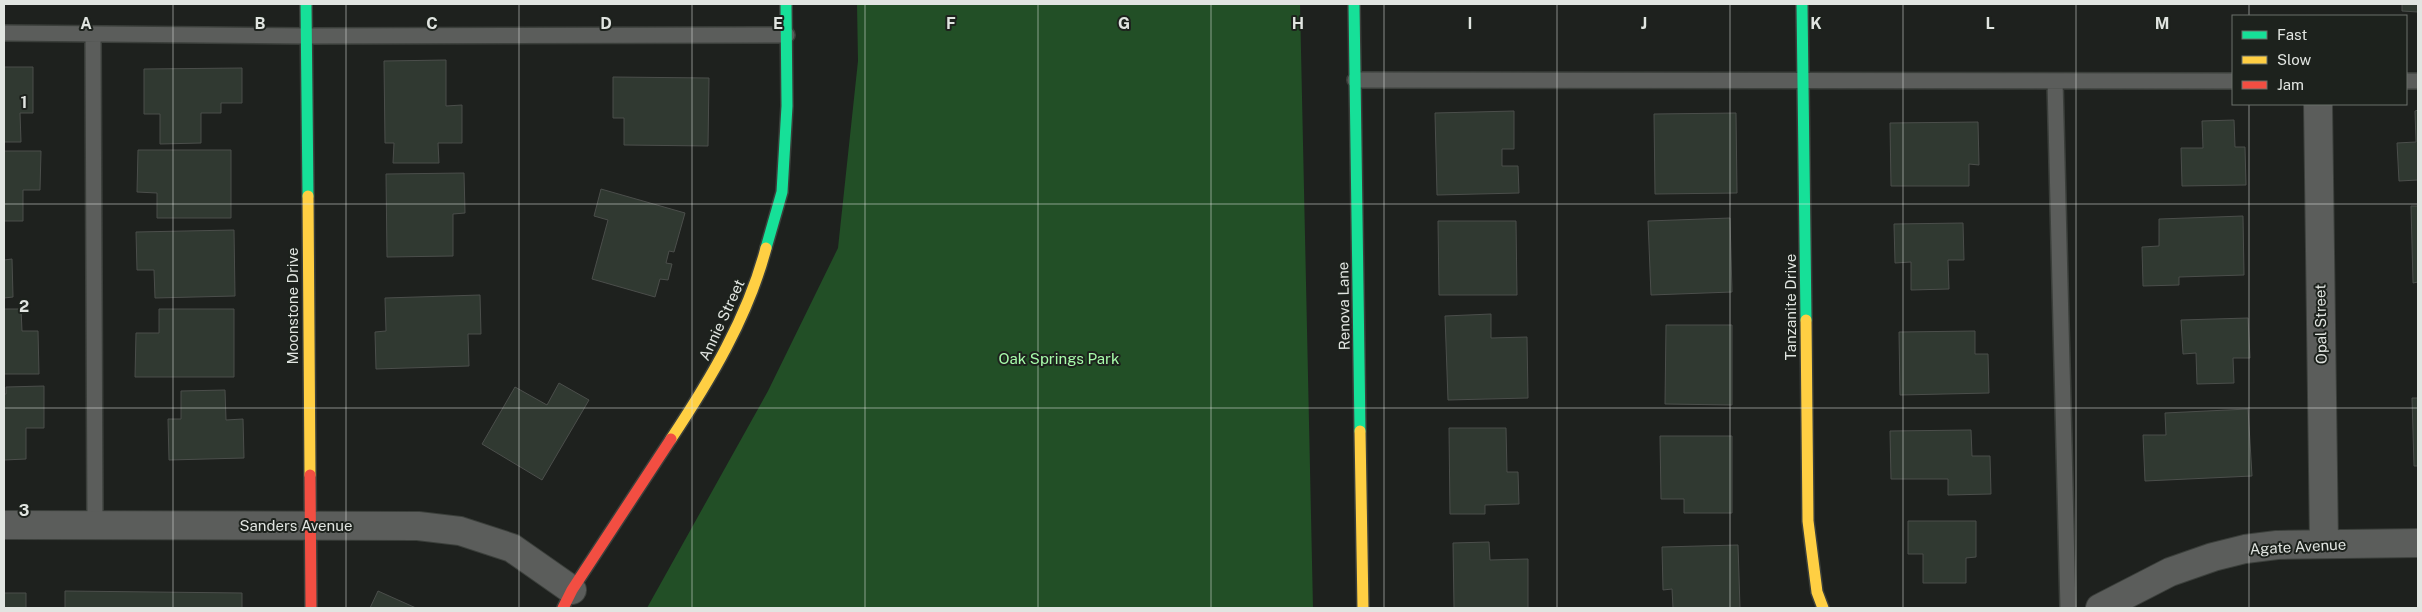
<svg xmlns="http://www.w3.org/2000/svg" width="2422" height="612" font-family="'Public Sans',sans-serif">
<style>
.green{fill:#224f26}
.building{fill:#303931;stroke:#4b4e4b}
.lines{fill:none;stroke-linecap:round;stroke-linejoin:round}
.lane-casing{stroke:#3b3f3b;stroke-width:18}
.street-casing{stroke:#3b3f3b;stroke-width:30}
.fast-casing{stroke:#3b3f3b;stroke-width:14}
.slow-casing{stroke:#3b3f3b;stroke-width:14}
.jam-casing{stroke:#3b3f3b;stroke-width:14}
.lane{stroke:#5b5d5b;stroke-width:15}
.street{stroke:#5b5d5b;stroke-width:28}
.fast{stroke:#16e098;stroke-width:11}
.slow{stroke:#ffcf43;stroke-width:11}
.jam{stroke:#f24e42;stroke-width:11}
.grid{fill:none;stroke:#e1e5e1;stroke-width:1;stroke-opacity:0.55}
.labels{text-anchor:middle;stroke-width:4;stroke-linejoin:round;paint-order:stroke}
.street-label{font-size:15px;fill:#e1e5e1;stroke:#1d221d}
.park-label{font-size:15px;fill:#a8fcab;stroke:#1d221d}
.grid-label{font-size:16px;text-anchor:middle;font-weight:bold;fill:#e1e5e1;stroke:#1d221d;stroke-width:4;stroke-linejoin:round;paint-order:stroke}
</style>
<rect width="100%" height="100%" fill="#1e211e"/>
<path class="green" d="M857,4H1300L1313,608H647L768,391L838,248L858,61Z"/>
<path class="building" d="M2402,4H2418V12L2402,11Z
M446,60V106L462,105V143H438L439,163H393L394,143H385L384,61Z
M4,67H33V113H20L21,142H4Z
M242,68V103H221V113H201V143L160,144V114H144V69Z
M613,77L709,78L708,146L624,145V118H613Z
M2418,110V180L2399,181L2397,143L2416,142L2415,111Z
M1514,111V149H1502V166H1518L1519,193L1437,195L1435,113Z
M1736,113L1737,193L1655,194L1654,114Z
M2234,120L2235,147H2245L2246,185L2182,186L2181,148H2203L2202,121Z
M1978,122L1979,165L1969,164V186H1891L1890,123Z
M138,150H231V218H157V193L137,192Z
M4,151H41L40,190H23V221H4Z
M464,173L465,213L453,214V256L387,257L386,174Z
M601,189L685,213L674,252L669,251L666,263L672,264L668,280L660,279L655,297L592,279L608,220L594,216Z
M2411,206H2418V282L2413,283Z
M2243,216L2244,275L2179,277V285L2143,286L2142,247L2159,246V219Z
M1730,218L1732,292L1651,295L1648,221Z
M1438,221H1516L1517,295H1439Z
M1963,223L1964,260H1948L1949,289L1911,290V262L1895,263L1894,224Z
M234,230L235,296L155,298L154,270H137L136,232Z
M12,259L13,297L4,298V260Z
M480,295L481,334H468L469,366L376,369L375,332L386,331L385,298Z
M4,309H21L22,331H38L39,374H4Z
M159,309H234V377H135L136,333H159Z
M1491,314V338L1527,337L1528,398L1448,400L1445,316Z
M2248,318L2250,358H2233L2234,383L2197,384L2196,353L2183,354L2181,320Z
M1666,325H1732V405L1665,404Z
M1975,331V354H1988L1989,393L1900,395L1899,332Z
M559,383L589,400L542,480L482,444L515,387L547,405Z
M44,386V428H26V459L4,460V394H6V387Z
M225,390L226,420L243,419L244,458L169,460L168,419H181V391Z
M2412,398H2418V466H2414Z
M2248,409L2252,476L2145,481L2143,435H2166L2165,413Z
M1449,428H1506L1507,472H1518L1519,504L1485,505V514H1450Z
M1971,430L1972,456H1990L1991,494L1948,495V479H1891L1890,431Z
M1660,436H1732V513H1684V499H1661Z
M1908,521H1976V557L1966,558V583H1923V554H1908Z
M1489,542L1490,560L1528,559V608H1454L1453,543Z
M1738,545L1740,608H1673L1672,589L1663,590L1662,547Z
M65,591L242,593V608H65Z
M378,591L416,608H370Z
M4,593H26V608H4Z"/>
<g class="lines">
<defs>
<path id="lane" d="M4,33L306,36L787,35
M93,34L95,525
M1355,80L2233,81
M2055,81L2068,608
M2406,81H2418"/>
<path id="street" d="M2318,104L2324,544
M4,525L418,526L460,531L512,548L572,590
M2100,608L2170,572L2213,557L2245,549L2277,545L2418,543"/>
<path id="fast" d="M306,4L308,196
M1354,4L1360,431
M1802,4L1806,320
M766,248L782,192L787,106L786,4"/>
<path id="slow" d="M308,196L310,475
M1806,320L1808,521L1817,592L1823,608
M1360,431L1363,608
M671,439C710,380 748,317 766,248"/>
<path id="jam" d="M310,475L311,608
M563,608L572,590L671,439"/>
</defs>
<use href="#lane" class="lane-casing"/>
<use href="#street" class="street-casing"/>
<use href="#fast" class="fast-casing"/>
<use href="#slow" class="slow-casing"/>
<use href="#jam" class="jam-casing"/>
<use href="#lane" class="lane"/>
<use href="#street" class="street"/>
<use href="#fast" class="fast"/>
<use href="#slow" class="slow"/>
<use href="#jam" class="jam"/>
</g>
<path class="grid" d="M173,4V608M346,4V608M519,4V608M692,4V608M865,4V608M1038,4V608M1211,4V608M1384,4V608M1557,4V608M1730,4V608M1903,4V608M2076,4V608M2249,4V16M2249,104V608M4,204H2418M4,408H2418"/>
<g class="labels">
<g class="street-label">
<text transform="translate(293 306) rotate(-90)" y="5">Moonstone Drive</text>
<text transform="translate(1344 306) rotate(-91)" y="5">Renova Lane</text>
<text transform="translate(1791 307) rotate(-90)" y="5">Tanzanite Drive</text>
<text transform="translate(722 320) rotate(-65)" y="5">Annie Street</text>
<text transform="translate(2321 324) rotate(-91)" y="5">Opal Street</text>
<text x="296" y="531">Sanders Avenue</text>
<text transform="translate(2298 547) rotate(-3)" y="5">Agate Avenue</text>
</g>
<g class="park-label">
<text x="1059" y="364">Oak Springs Park</text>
</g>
</g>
<g class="grid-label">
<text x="86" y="29">A</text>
<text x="260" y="29">B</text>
<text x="432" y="29">C</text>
<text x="606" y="29">D</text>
<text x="778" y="29">E</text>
<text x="951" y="29">F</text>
<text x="1124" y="29">G</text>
<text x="1298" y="29">H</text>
<text x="1470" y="29">I</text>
<text x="1644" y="29">J</text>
<text x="1816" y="29">K</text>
<text x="1990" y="29">L</text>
<text x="2162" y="29">M</text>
<text x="24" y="108">1</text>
<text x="24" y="312">2</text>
<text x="24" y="516">3</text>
</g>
<rect width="2422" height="612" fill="none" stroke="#e1e5e1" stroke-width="10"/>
<rect x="2232" y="15" width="175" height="90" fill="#1d221d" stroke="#6b706b"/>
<rect x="2242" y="31" width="25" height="8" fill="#16e098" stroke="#6b706b"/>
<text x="2277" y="40" font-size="15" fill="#e1e5e1">Fast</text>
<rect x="2242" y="56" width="25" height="8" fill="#ffcf43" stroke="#6b706b"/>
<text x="2277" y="65" font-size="15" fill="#e1e5e1">Slow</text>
<rect x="2242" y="81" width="25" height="8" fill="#f24e42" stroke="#6b706b"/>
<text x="2277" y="90" font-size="15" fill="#e1e5e1">Jam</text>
</svg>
